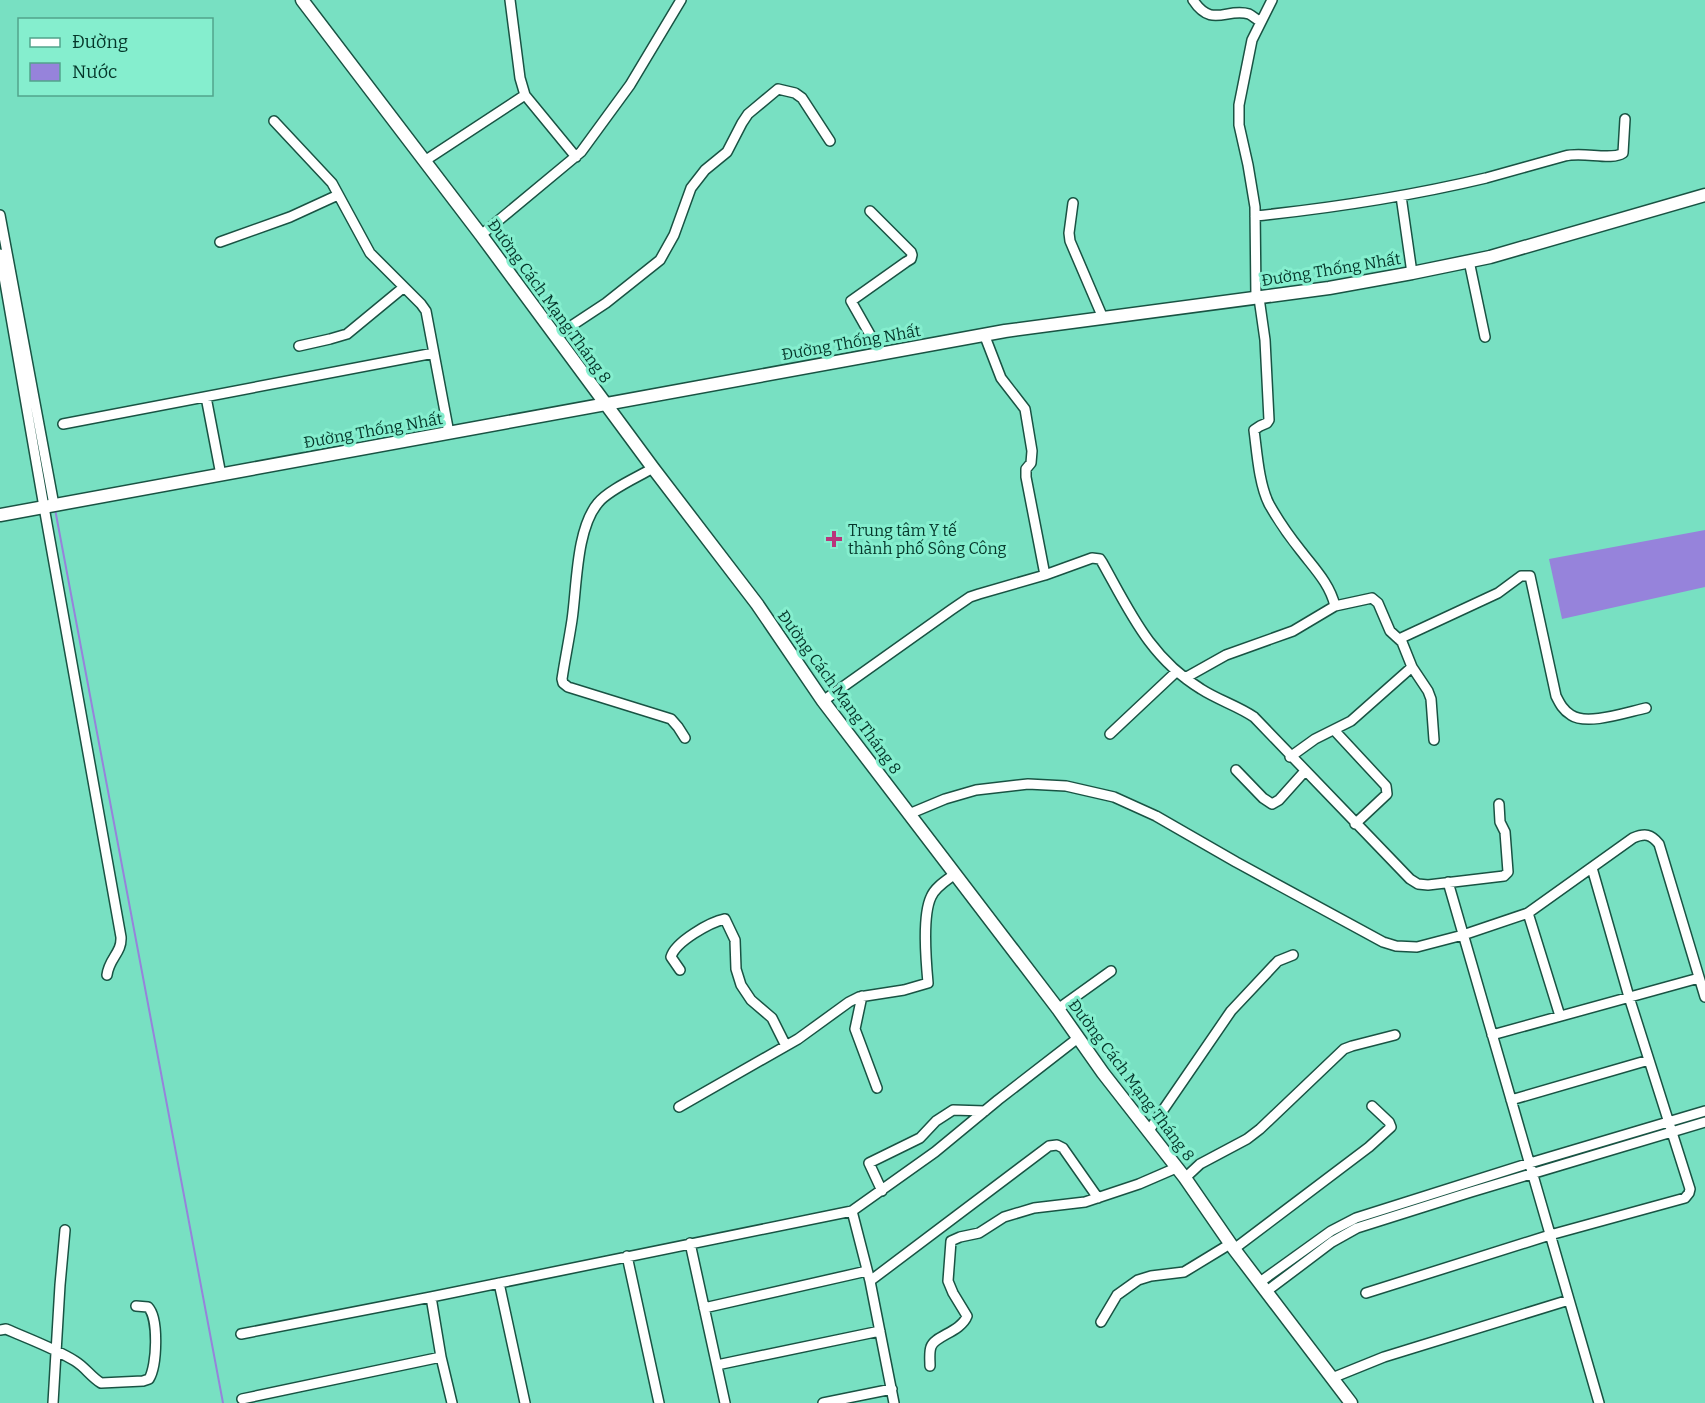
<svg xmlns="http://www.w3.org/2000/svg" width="1705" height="1403" font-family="Bitter,serif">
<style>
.water{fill:#9683db}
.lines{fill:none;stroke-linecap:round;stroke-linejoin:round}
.stream{stroke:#9683db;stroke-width:2}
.minor-casing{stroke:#195343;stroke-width:12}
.tertiary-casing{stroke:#195343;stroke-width:15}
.minor{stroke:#fff;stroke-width:9}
.tertiary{stroke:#fff;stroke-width:12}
.poi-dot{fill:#b9357b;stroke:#85eece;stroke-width:2}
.labels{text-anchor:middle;stroke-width:6;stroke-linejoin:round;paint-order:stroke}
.street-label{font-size:16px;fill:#05362a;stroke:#85eece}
.poi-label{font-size:16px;fill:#05362a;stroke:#85eece;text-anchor:start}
</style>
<rect width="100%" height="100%" fill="#78e0c2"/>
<path class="water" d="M1705,530V587L1562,619L1549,559Z"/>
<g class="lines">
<path class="stream" d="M55,509L223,1403"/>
<defs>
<path id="minor" d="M510,0L520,78L525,95L576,157
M1193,0C1212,29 1227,7 1249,14C1253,16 1257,20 1261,22
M274,121L332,183L370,253L421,304L426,311L449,433
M426,160L525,95
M1401,196L1412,273
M1073,203L1069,233L1070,241L1103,318
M870,211L911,252L912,255L911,259L906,262L851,301L881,354
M0,215L54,505
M1255,216C1333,208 1410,196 1486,178C1512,171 1539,163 1565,156C1582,151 1612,161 1623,153L1625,119
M481,235L581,152L630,85L681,0
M220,242L290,217L338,195
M0,254L44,507L121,937C122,953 109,958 107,975
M1469,261L1485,337
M1256,298L1255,207L1248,165L1239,125V105L1252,40L1272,0
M1259,298L1265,340L1269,420L1267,423L1260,426L1254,430C1257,453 1259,484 1269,504C1278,520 1289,536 1301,551C1314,568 1330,584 1335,606
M984,334L1001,378L1025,409L1032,451L1031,463L1026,469V477L1045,575
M556,336L606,303L660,260L674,235L691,188L705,170L727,152L742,123L748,114L778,89L795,93L802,98L830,141
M299,346L330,339L347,334L404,287
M206,397L221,475
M63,424L434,353
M653,468C638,477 608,490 598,503C576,529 577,586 572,620C569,640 565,659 562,679L563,683L568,687L671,719L678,727L685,738
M1399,639L1498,593L1521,576H1530L1556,696C1560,704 1563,710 1571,715C1587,726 1627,712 1646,708
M1185,678L1226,655L1293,631L1335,606L1372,598L1378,603L1390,631L1402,642L1412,667L1428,691L1431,699L1434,740
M823,701L951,610L970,597L979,594L1045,575L1092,558L1100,559L1102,562C1130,612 1150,658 1201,689C1218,700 1238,706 1254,717L1410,879L1418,884L1428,885L1504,876L1508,872L1505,832L1500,822L1499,804
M1334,730L1386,786L1387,794L1355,824
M1110,734L1176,672
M1290,757L1315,739L1351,721L1412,667
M1236,770L1263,798L1272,804L1279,800L1305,771
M909,814L945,799L976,790L1028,784L1066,786L1114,797L1156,816L1236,862L1383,942L1396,946L1417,947L1463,935L1528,913L1633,838C1645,833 1651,834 1659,844L1705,997
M1448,882L1599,1403
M1528,913L1560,1016
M680,970L671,957C675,942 710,922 725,919L735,940L736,969L741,985L751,1000L772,1018L786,1046
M862,996L855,1029L877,1088
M1058,1009L1111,971
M1492,1035L1699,978
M1511,1100L1649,1060
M679,1107L798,1039L849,1002L859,997L904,990L928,983C926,961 922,916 931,897C935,887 947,880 955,874
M1148,1132L1231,1011L1278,961L1293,955
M1185,1178L1200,1164L1247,1139L1260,1129L1344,1049L1352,1046L1395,1035
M882,1191L869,1163L920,1138L936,1121L953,1110L985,1111
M852,1211L870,1281L894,1403
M690,1243L725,1403
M1234,1249L1369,1147L1391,1127L1389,1122L1372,1106
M627,1256L659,1403
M870,1281L1049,1146L1057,1145L1063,1148L1098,1198
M1260,1282L1331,1231L1356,1218L1530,1163L1705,1111
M499,1283L525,1403
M1267,1291L1332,1242L1357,1228L1471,1192L1705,1122
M1366,1293L1550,1235L1685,1198L1689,1193L1690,1189L1629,997L1592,868
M431,1297L441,1357L452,1403
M704,1308L867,1271
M1101,1322L1117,1295L1138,1280L1151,1276L1184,1272L1230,1244
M0,1330L6,1329C29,1339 54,1348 75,1361C85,1367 91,1377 101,1383L143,1381L149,1379C157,1366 159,1318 148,1307L136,1306
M241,1334L431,1297L852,1211L935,1152L998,1100L1078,1038
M717,1365L880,1331
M930,1366C930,1360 929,1352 931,1347C934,1336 961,1332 967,1316L953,1293L948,1281L951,1241L960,1237L979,1233L1004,1217L1034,1208L1085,1202L1139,1184L1176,1168
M1332,1378L1384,1357L1569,1300
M242,1399L441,1357
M53,1403L60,1285L65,1230
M823,1403L892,1389"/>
<path id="tertiary" d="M302,0L481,235L653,468L757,604L823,701L1058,1009L1103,1073L1185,1178L1234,1249L1351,1403
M0,515L1005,331L1329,288L1412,273L1490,257L1705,195"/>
</defs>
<use href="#minor" class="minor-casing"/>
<use href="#tertiary" class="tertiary-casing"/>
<use href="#minor" class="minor"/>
<use href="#tertiary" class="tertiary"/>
</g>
<path class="poi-dot" d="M831 530h6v6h6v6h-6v6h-6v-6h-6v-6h6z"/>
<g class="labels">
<g class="street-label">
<text transform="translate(1331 269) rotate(-9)" y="6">Đường Thống Nhất</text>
<text transform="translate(550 301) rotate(54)" y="6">Đường Cách Mạng Tháng 8</text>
<text transform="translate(851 342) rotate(-10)" y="6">Đường Thống Nhất</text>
<text transform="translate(373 430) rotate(-10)" y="6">Đường Thống Nhất</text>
<text transform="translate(840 692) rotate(54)" y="6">Đường Cách Mạng Tháng 8</text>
<text transform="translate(1132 1080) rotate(53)" y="6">Đường Cách Mạng Tháng 8</text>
</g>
<g class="poi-label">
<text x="848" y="536">Trung tâm Y tế<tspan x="848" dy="18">thành phố Sông Công</tspan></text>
</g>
</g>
<rect x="18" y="18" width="195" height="78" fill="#85eece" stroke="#52a48c" stroke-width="1.5"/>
<rect x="30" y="38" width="30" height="9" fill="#ffffff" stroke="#52a48c" stroke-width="1.5"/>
<text x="72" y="48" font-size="18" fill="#05362a">Đường</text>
<rect x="30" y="63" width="30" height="18" fill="#9683db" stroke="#52a48c" stroke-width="1.5"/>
<text x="72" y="78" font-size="18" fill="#05362a">Nước</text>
</svg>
